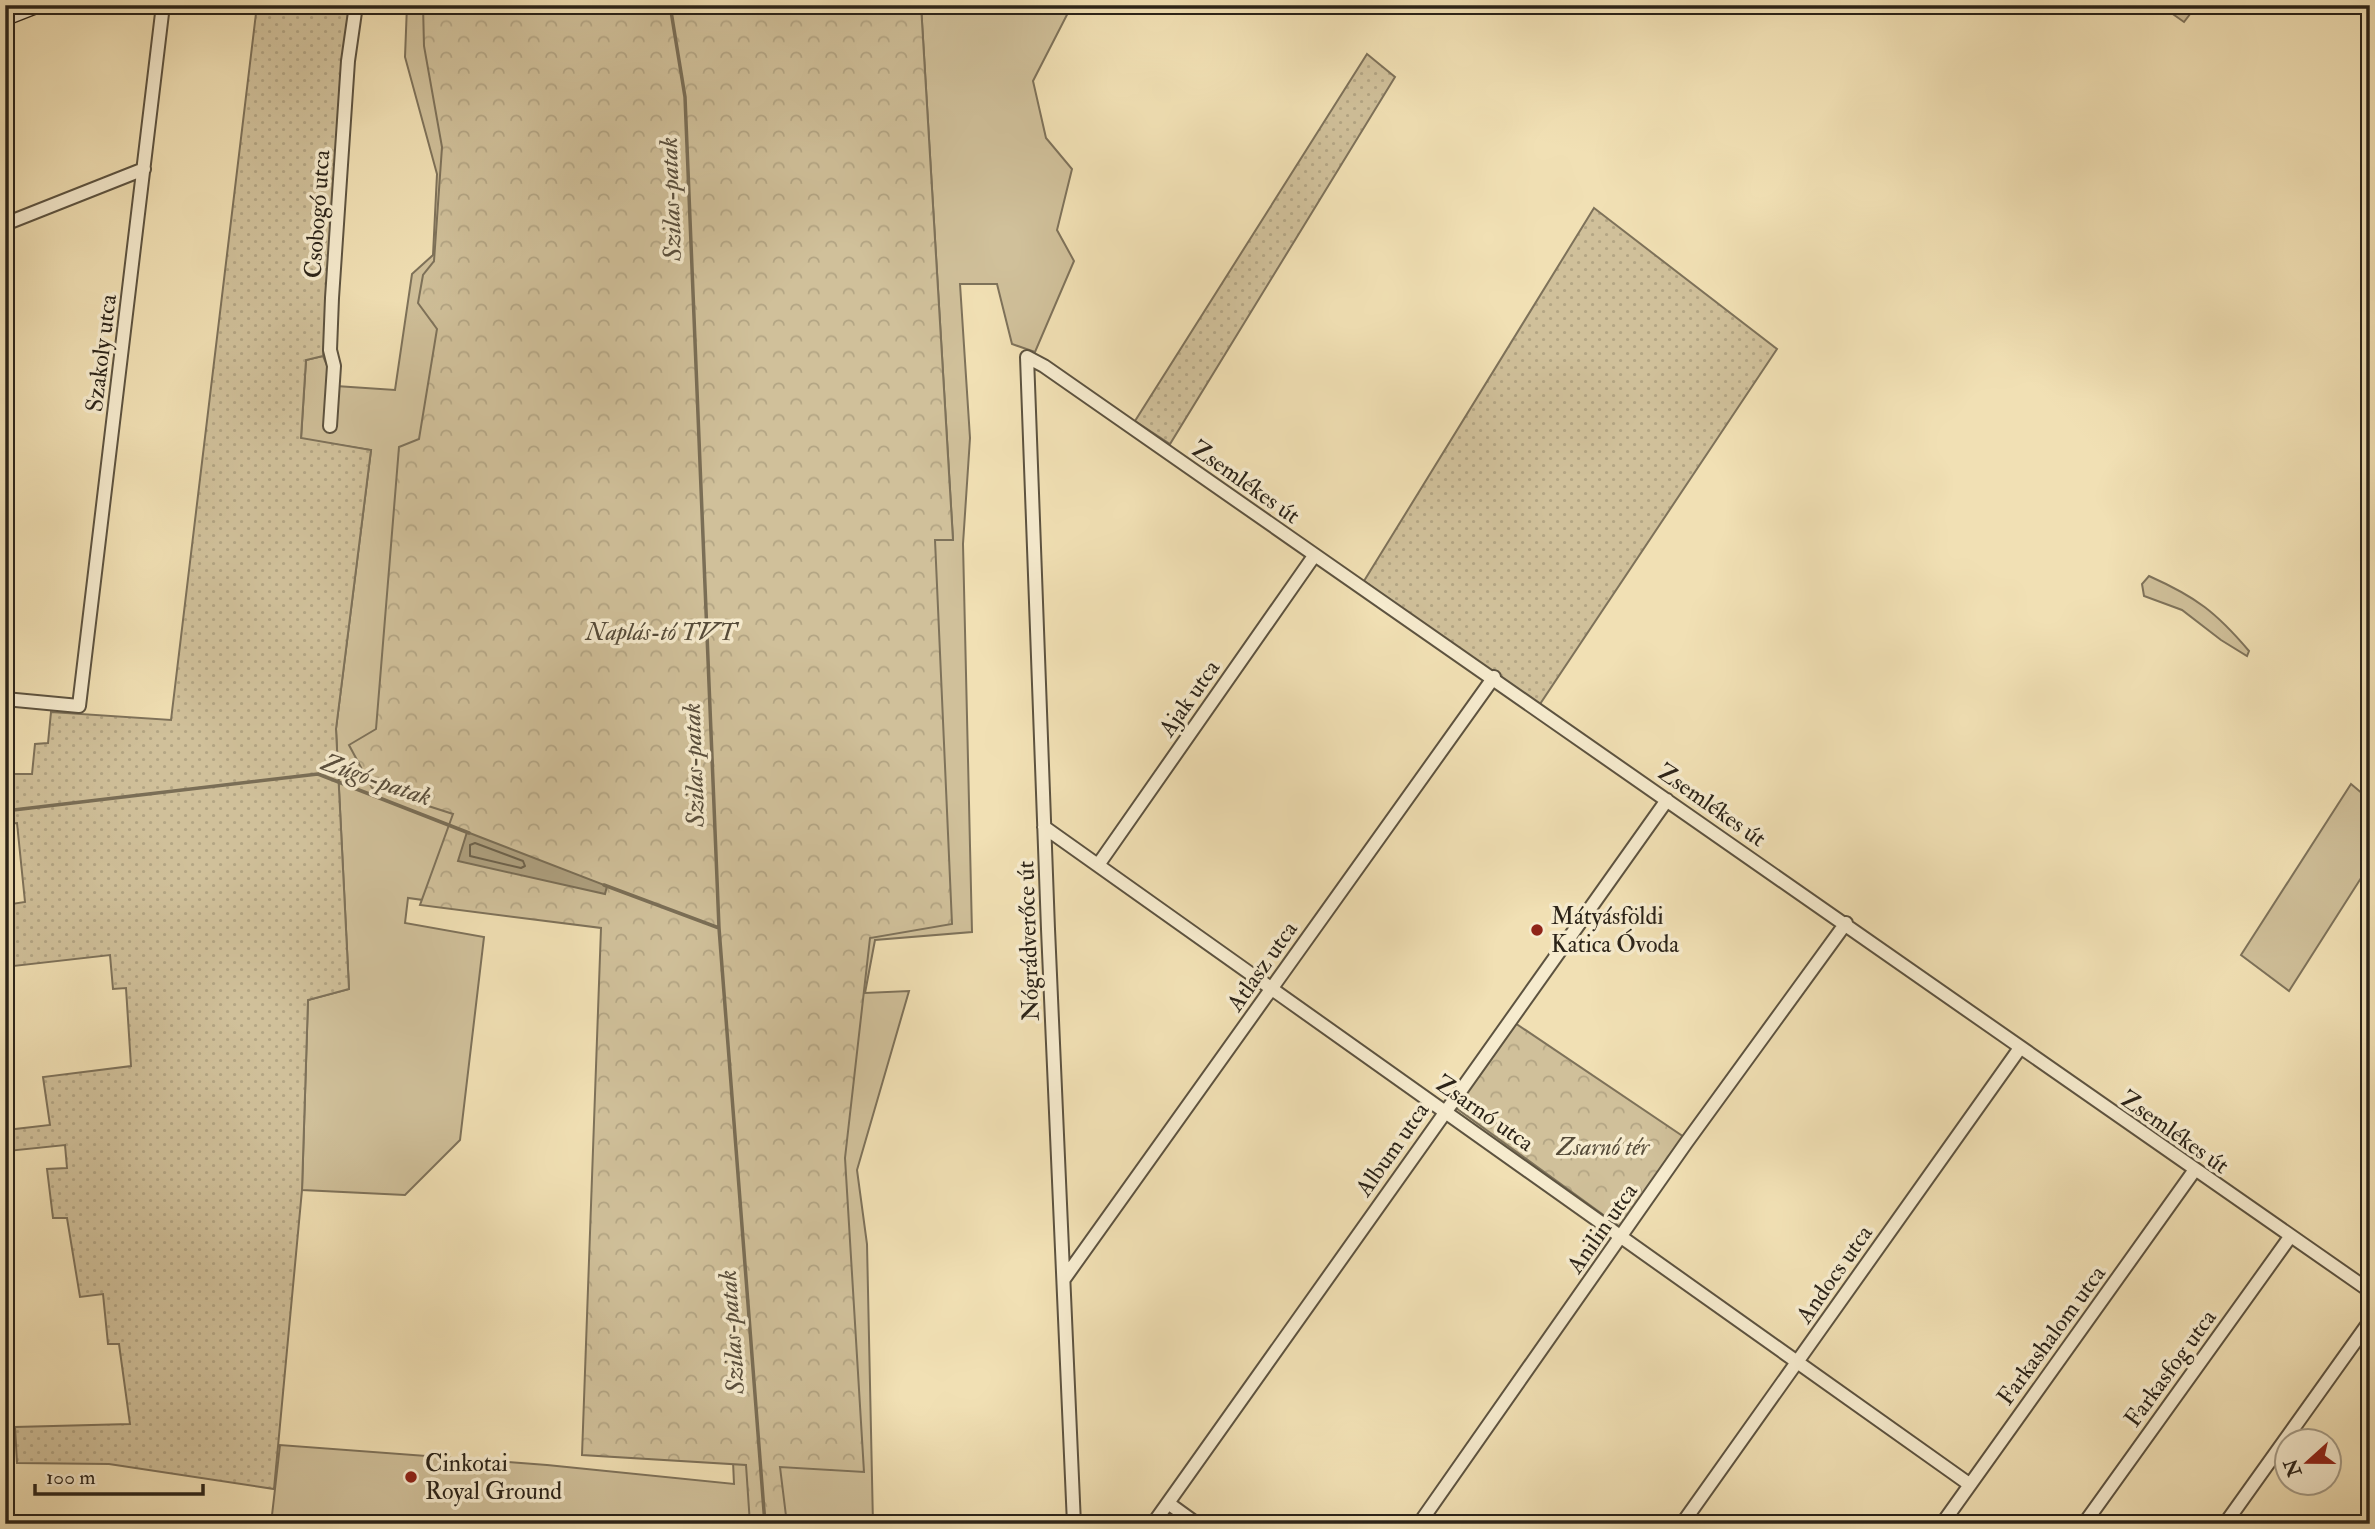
<svg xmlns="http://www.w3.org/2000/svg" width="2375" height="1529" font-family="'IM FELL Double Pica',serif">
<style>
.grass{fill:#d0c09a;stroke:#7e725a;stroke-width:2}
.forest{fill:url(#forest-crowns);stroke:#7e725a;stroke-width:2}
.garden{fill:url(#garden-dots);stroke:#7e725a;stroke-width:2}
.water{fill:#aea07f;stroke:#7a6e56;stroke-width:2}
.lines{fill:none;stroke-linecap:round;stroke-linejoin:round}
.shore{stroke:#6d624c;stroke-width:2}
.stream{stroke:#7a6e56;stroke-width:3.5}
.street-casing{stroke:#5d5340;stroke-width:16}
.secondary-casing{stroke:#2c2419;stroke-width:21}
.street{stroke:#f6ebce;stroke-width:12}
.secondary{stroke:#f6ebce;stroke-width:18}
.poi-dot{fill:#8f2418;stroke:#f6ebce;stroke-width:2.5}
.labels{text-anchor:middle;stroke-width:7;stroke-linejoin:round;paint-order:stroke}
.street-label{font-size:24px;fill:#2c2419;stroke:#f6ebce}
.park-label{font-size:24px;font-style:italic;fill:#554b39;stroke:#f6ebce}
.poi-label{font-size:24px;fill:#2c2419;stroke:#f6ebce;text-anchor:start}
.water-label{font-size:26px;font-style:italic;fill:#5a4f3d;stroke:#f6ebce}
</style>
<defs>
<pattern id="forest-crowns" width="20" height="18" patternUnits="userSpaceOnUse" patternTransform="scale(1.75)"><rect width="20" height="18" fill="#d0c09a"/><path d="M2 6a3 3 0 1 1 6 0M12 15a3 3 0 1 1 6 0" fill="none" stroke="#b3a584"/></pattern>
<pattern id="garden-dots" width="8" height="8" patternUnits="userSpaceOnUse" patternTransform="scale(1.75)"><rect width="8" height="8" fill="#d0c09a"/><path d="M2 2h.1M6 6h.1" fill="none" stroke="#b3a584" stroke-width="1.8" stroke-linecap="round"/></pattern>
</defs>
<rect width="100%" height="100%" fill="#f1e0b4"/>
<filter id="stains"><feTurbulence type="fractalNoise" baseFrequency=".00286" numOctaves="4"/><feColorMatrix values="0 0 0 0 .2 0 0 0 0 .09 0 0 0 0 .02 0 0 0 .5 -.17"/></filter>
<radialGradient id="worn" r=".72"><stop offset=".6" stop-color="#630" stop-opacity="0"/><stop offset="1" stop-color="#630" stop-opacity=".3"/></radialGradient>
<path class="grass" d="M407,5H512L532,915L408,898L405,923L484,937L460,1140L405,1195L302,1190L308,1000L349,989L336,729L371,450L301,439L306,360L323,356L336,386L395,390L412,274L433,255L437,174L405,57Z
M921,5H1072L1033,81L1046,138L1072,169L1057,230L1074,261L1035,352L1012,344L997,284H960L970,438L963,544L972,932L875,940L865,993L909,991L857,1170L867,1244L873,1524H271L280,1445L547,1465L734,1484L709,908L929,540L953,539Z
M2160,5H2197L2184,22Z
M2149,576C2196,597 2216,612 2249,651L2247,656L2221,640L2182,610L2144,596L2142,584Z
M2351,784L2370,800V864L2289,991L2241,955Z"/>
<path class="forest" d="M423,5H921L953,540H935L952,924L870,938L845,1158L864,1472L780,1467L787,1524H750L746,1465L582,1455L601,928L420,905L453,814L372,788L349,745L376,729L399,447L419,439L437,329L418,303L423,275L434,261L442,147L424,46Z
M1515,1023L1684,1137L1620,1227L1456,1108Z"/>
<path class="garden" d="M257,5H352L323,356L306,360L301,438L371,450L336,729L349,989L308,1000L302,1190L274,1489L109,1464L17,1463L15,1427L130,1424L119,1344H108L103,1294L80,1297L67,1218H53L47,1169L67,1168L65,1145L8,1151L7,1130L50,1125L43,1077L131,1066L126,988L113,989L110,955L5,967V905L25,902L17,823L5,824V774H32L35,744L48,743L51,712L171,720Z
M1367,54L1395,77L1170,444L1135,421Z
M1594,208L1777,349L1538,707L1364,581Z"/>
<path class="water" d="M467,832L607,886L605,894L458,861Z"/>
<g class="lines">
<path class="shore" d="M475,843L523,861L525,866L521,868L470,856V845Z"/>
<path class="stream" d="M670,5L685,97L719,928L765,1524
M5,811L318,774L469,833
M604,885L719,928"/>
<defs>
<path id="street" d="M5,224L144,169
M330,426L334,366L330,350L332,298L348,61L356,5
M5,699L79,706L163,5
M1044,827L1969,1484
M1098,865L1314,556
M1064,1279L1494,677
M1168,1503L1197,1524
M1074,1524L1048,929L1027,357L1044,366L2370,1291
M1153,1524L1667,800
M1419,1524L1686,1143L1846,923
M1682,1524L2020,1048
M1942,1524L2194,1171
M2084,1524L2290,1237
M2225,1524L2370,1321
M2365,1524L2370,1517"/>
<path id="secondary" d="M5,16L33,5"/>
</defs>
<use href="#street" class="street-casing"/>
<use href="#secondary" class="secondary-casing"/>
<use href="#street" class="street"/>
<use href="#secondary" class="secondary"/>
</g>
<g class="poi-dot">
<circle cx="1537" cy="930" r="7"/>
<circle cx="411" cy="1477" r="7"/>
</g>
<g class="labels">
<g class="street-label">
<text transform="translate(317 214) rotate(-86)" y="8">Csobogó utca</text>
<text transform="translate(101 353) rotate(-83)" y="8">Szakoly utca</text>
<text transform="translate(1246 482) rotate(35)" y="8">Zsemlékes út</text>
<text transform="translate(1189 698) rotate(-55)" y="8">Ajak utca</text>
<text transform="translate(1712 805) rotate(35)" y="8">Zsemlékes út</text>
<text transform="translate(1028 941) rotate(-92)" y="8">Nógrádverőce út</text>
<text transform="translate(1262 966) rotate(-55)" y="8">Atlasz utca</text>
<text transform="translate(1485 1113) rotate(35)" y="8">Zsarnó utca</text>
<text transform="translate(2175 1132) rotate(35)" y="8">Zsemlékes út</text>
<text transform="translate(1392 1149) rotate(-55)" y="8">Album utca</text>
<text transform="translate(1602 1228) rotate(-55)" y="8">Anilin utca</text>
<text transform="translate(1834 1274) rotate(-55)" y="8">Andocs utca</text>
<text transform="translate(2051 1335) rotate(-54)" y="8">Farkashalom utca</text>
<text transform="translate(2170 1368) rotate(-54)" y="8">Farkasfog utca</text>
</g>
<g class="park-label">
<text x="661" y="640">Naplás-tó TVT</text>
<text x="1603" y="1155">Zsarnó tér</text>
</g>
<g class="poi-label">
<text x="1551" y="924">Mátyásföldi<tspan x="1551" dy="28">Katica Óvoda</tspan></text>
<text x="425" y="1471">Cinkotai<tspan x="425" dy="28">Royal Ground</tspan></text>
</g>
<g class="water-label">
<text transform="translate(670 199) rotate(-92)" y="9">Szilas-patak</text>
<text transform="translate(693 765) rotate(-92)" y="9">Szilas-patak</text>
<text transform="translate(377 779) rotate(19)" y="9">Zúgó-patak</text>
<text transform="translate(731 1332) rotate(-94)" y="9">Szilas-patak</text>
</g>
</g>
<rect width="2375" height="1529" fill="none" stroke="#f1e0b4" stroke-width="28"/>
<rect x="7" y="7" width="2361" height="1515" fill="none" stroke="#2c2419" stroke-width="3.5"/>
<rect x="14" y="14" width="2347" height="1501" fill="none" stroke="#2c2419" stroke-width="2"/>
<g transform="translate(2308 1462) rotate(249)"><circle r="33" fill="#f6ebce" stroke="#a59b86" stroke-width="2"/>
<path d="M0-5L12 26L0 18L-12 26Z" fill="#8f2418"/>
<text y="-10" font-size="19" font-weight="bold" text-anchor="middle" fill="#2c2419">N</text>
</g>
<path d="M35 1484v10h168v-10" fill="none" stroke="#2c2419" stroke-width="3.5"/>
<text x="46" y="1484" font-size="21" fill="#2c2419" stroke="#f6ebce" stroke-width="5" paint-order="stroke">100 m</text>
<rect width="100%" height="100%" filter="url(#stains)"/>
<rect width="100%" height="100%" fill="url(#worn)"/>
</svg>
